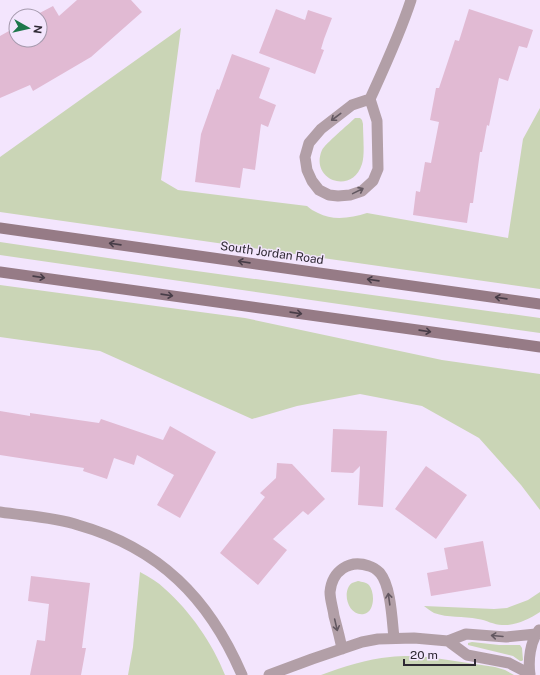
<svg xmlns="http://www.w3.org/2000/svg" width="540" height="675" font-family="'Public Sans',sans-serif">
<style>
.green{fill:#cad5b6}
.building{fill:#e1bad3}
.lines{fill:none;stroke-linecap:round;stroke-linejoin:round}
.minor{stroke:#b29fa7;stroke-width:11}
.secondary{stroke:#967b86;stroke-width:11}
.oneway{stroke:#635861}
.oneway2{stroke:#483d48}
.labels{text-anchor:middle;stroke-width:3;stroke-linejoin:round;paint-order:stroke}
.street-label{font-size:12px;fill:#2e2833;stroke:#f3e5fd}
</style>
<rect width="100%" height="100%" fill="#f3e5fd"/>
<path class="green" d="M181,28L161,180L178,190L307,206C310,209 314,211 318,213C333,221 351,218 367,213L508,238L523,139L540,108V289L0,212V157Z
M355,118H360L362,120L363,124C363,134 365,155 362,164C352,196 309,180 322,150C325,144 349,124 355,118Z
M0,242L182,269L540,318V333L0,255Z
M0,285L245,318L442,360L540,374V510L521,485L479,438L422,406L360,394L297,406L252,419L100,351L0,337Z
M140,572C149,577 158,582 165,589C190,611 213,644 225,675H128L133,647Z
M358,581C362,582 366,582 369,585C375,592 375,612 364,614C348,617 341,591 352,583C354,582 356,582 358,581Z
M540,592V612C529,619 516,626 502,625C494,625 486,620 478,619C463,616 448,618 434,613C430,611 427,608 424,606L494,609L507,608L528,600Z
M472,642L499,645H520L522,648L523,660L522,661H520L513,656L468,645V643Z
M409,656L428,657L495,667L505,670L514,675H321C343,667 367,659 390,657C396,656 403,656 409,656Z"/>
<path class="building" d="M77,0H131L142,12L91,57L33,91L30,85L0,98V36L16,27V40H40V16H34L53,6L59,16Z
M276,9L305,20L308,10L332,18L324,39L321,49L324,50L315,74L259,53Z
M469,9L533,30L527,48L519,46L508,81L499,78L489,126L487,125L482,152H480L473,203H470L467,223L413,215L416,191L420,192L425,162L431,163L439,122L430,120L436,88H439L455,40L459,41Z
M232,54L270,68L259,98L276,105L268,127L261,124L255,170L243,168L240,188L195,182L201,134L217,89L219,90Z
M0,411L30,416V413L99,423L101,419L163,440L170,426L216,452L180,518L157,505L174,475L137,455L134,465L114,458L107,479L83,471L84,468L0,455Z
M333,429L387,431L383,507L358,505L360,466L353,473L331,472Z
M277,463L292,464L325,499L308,515L303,511L273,539L287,550L258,585L220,553L265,497L260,493L276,478Z
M426,466L467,495L436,539L395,509Z
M483,541L491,586L431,596L427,573L448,569L444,548Z
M31,576L90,583L82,648H86L81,675H30L37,640L45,641L49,604L28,601Z"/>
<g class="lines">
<path class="minor" d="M370,99L377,121L378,169L373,181L362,191L350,195L338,196L329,195L319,190L312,181L307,170L305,157L309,143L321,129L352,105L370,99C385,66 400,34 411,0
M0,512C26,516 53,517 78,525C159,548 209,598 242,675
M448,641L467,655L509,663L530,674
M342,649C340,638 337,627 334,616C333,608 330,600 330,592C332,571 349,559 369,566C373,567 377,570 380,573C391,586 392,620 394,638
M269,675L312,659L362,642L378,639L414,638L448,641L466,634L506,637L536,634
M530,675C528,660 530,642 539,630"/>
<path class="secondary" d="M0,228L540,304
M0,272L540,347"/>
</g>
<defs><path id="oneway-shaft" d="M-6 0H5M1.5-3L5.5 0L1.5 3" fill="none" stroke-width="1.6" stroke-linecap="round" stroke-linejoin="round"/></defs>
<g class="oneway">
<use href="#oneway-shaft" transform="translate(336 117) rotate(143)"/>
<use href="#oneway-shaft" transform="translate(358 191) rotate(-26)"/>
<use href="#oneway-shaft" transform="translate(389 599) rotate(-98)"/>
<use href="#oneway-shaft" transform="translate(336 625) rotate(77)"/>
<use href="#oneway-shaft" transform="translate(497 636) rotate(-175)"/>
</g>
<g class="oneway2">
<use href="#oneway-shaft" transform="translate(115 244) rotate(-172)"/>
<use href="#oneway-shaft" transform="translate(244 262) rotate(-172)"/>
<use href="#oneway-shaft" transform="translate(39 277) rotate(8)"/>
<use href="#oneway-shaft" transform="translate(373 280) rotate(-172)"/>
<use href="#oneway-shaft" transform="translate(167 295) rotate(8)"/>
<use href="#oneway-shaft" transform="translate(501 298) rotate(-172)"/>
<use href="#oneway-shaft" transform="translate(296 313) rotate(8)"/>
<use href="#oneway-shaft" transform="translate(425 331) rotate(8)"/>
</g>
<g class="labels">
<g class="street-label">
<text transform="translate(272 253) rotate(8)" y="4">South Jordan Road</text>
</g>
</g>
<g transform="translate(28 28) rotate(98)"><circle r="19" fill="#f3e5fd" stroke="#a499ac"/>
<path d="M0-3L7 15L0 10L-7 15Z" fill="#1e774b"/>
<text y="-6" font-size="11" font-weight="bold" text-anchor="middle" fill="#2e2833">N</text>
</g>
<path d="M404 659v6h71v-6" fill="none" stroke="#2e2833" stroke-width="2"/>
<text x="410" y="659" font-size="12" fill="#2e2833" stroke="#f3e5fd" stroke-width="3" paint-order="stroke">20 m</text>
</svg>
